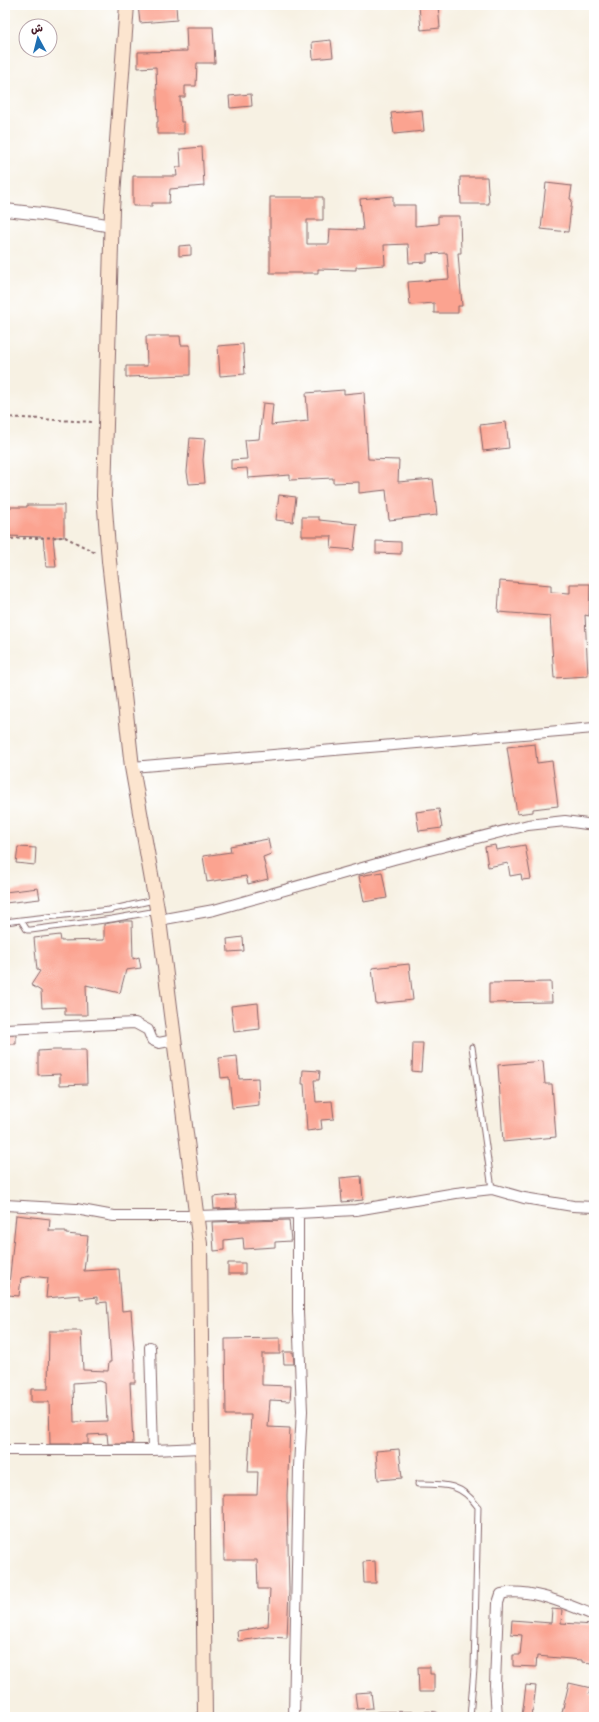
<svg xmlns="http://www.w3.org/2000/svg" width="599" height="1722" font-family="Dekko,'Playpen Sans Arabic',sans-serif">
<style>
.building{fill:#fba390;fill-rule:evenodd}
.lines{fill:none;stroke-linecap:round;stroke-linejoin:round}
.service-casing{stroke:#87686b;stroke-width:7}
.minor-casing{stroke:#87686b;stroke-width:12}
.tertiary-casing{stroke:#87686b;stroke-width:14}
.secondary-casing{stroke:#87686b;stroke-width:16}
.path{stroke:#87686b;stroke-width:2;stroke-dasharray:3 3;stroke-linecap:butt}
.service{stroke:#fff;stroke-width:5}
.minor{stroke:#fff;stroke-width:10}
.tertiary{stroke:#fff;stroke-width:12}
.secondary{stroke:#fce5cf;stroke-width:14}
</style>
<rect width="100%" height="100%" fill="#fff"/>
<filter id="ink" filterUnits="userSpaceOnUse"><feTurbulence type="fractalNoise" baseFrequency=".025" numOctaves="2"/><feDisplacementMap in="SourceGraphic" scale="8" xChannelSelector="R" yChannelSelector="G"/><feConvolveMatrix kernelMatrix="1 2 1 2 8 2 1 2 1" color-interpolation-filters="sRGB"/></filter>
<filter id="wash" filterUnits="userSpaceOnUse"><feTurbulence type="fractalNoise" baseFrequency=".012" numOctaves="4" result="noise"/><feDisplacementMap in="SourceGraphic" scale="16" xChannelSelector="R" yChannelSelector="G"/><feGaussianBlur stdDeviation="0.9" result="paint"/><feColorMatrix in="noise" values="0 0 0 0 0 0 0 0 0 0 0 0 0 0 0 0 0 1.4 0 .05"/><feComposite in="paint" operator="in"/></filter>
<g filter="url(#wash)">
<rect width="100%" height="100%" fill="#f7f1e3"/>
<g id="blocks">
<path class="building" d="M138,5H176L177,20L140,23Z
M419,5H438L440,28L421,30Z
M186,27H213L215,63H197L196,86H185V97H180L181,122H184V134H157V122H158L156,67L138,68V52L187,51Z
M331,40L333,57L313,59L312,42Z
M251,94L252,106L230,108L229,96Z
M422,110L424,131L394,134L391,113Z
M202,147L204,186L170,189L169,203H152V206H133V176H177L176,167H181L180,149Z
M460,177H487L489,204H461Z
M546,183L572,186L570,199L572,200L568,232L541,229Z
M393,196V205H415V226L438,224V216H460L461,253H458L462,306H458V313H434V303L410,305L408,282L449,279L447,253L427,254V262L409,263L408,244L384,245L385,265L356,267V270L318,269V273H270V197H323V220H307V244H329L330,229L363,230L360,199Z
M191,245V255L179,256V246Z
M146,336H180L181,345H190V375L126,377V366H147Z
M243,344L245,374L220,376L218,346Z
M344,390V394L364,392L368,459L399,460L398,482L433,479L437,515L389,520L386,490L359,493V482L333,483V478L290,480V475L248,478L247,468L231,469V460L247,459L245,440L259,439L263,403L273,404L271,425L308,421L306,393Z
M506,422L509,448L483,451L480,425Z
M190,438L205,439L203,460L205,483L189,484L187,472Z
M279,495L296,497L293,522L276,520Z
M27,505H64V537H53L56,567H46L43,537L5,536V507H27Z
M302,517H319V520L357,524L354,550L331,548L332,536H302Z
M376,541L401,542V554L376,553Z
M500,581L551,585V592L570,593V584H590L589,616L585,615L588,676L554,678L550,616L498,612Z
M535,744L537,763L552,761L558,806L533,809V812L517,814L507,747Z
M439,809L442,828L419,831L416,812Z
M268,839L271,854L263,857L268,879L248,884L246,876L207,882L203,856L231,852L230,846Z
M495,845L496,850L525,845L531,879L522,880L521,874L510,876L508,863L488,867L485,847Z
M18,847L36,848L35,865L16,863Z
M382,872L387,898L364,902L359,876Z
M38,888L40,899L5,903V892Z
M121,921H132L133,959L139,957L141,968L126,970L120,993L86,985L87,1015H65V1007L42,1008L41,991L31,985L40,971L37,970L34,938L60,935L61,941L104,940V924Z
M243,937L244,951L228,952L227,939Z
M409,964L413,1000L376,1004L372,968Z
M551,982L552,1002L489,1003V983Z
M258,1003L260,1029L234,1032L231,1006Z
M5,1035H16V1044H5Z
M413,1043H423L421,1072L412,1071Z
M54,1050H86L87,1084L60,1085V1074L38,1075V1051Z
M237,1056L239,1079L258,1078L259,1105L232,1108L229,1077L221,1078L219,1058Z
M543,1061L545,1084H552L556,1137L503,1142L498,1065Z
M303,1070L320,1071L319,1080H314L316,1102L332,1101L334,1119L321,1120L322,1129L307,1131L304,1084H302Z
M361,1176L363,1200L342,1202L340,1178Z
M235,1195L237,1208L214,1209L213,1197Z
M16,1215L50,1219L49,1231H66V1234L88,1236L84,1271L119,1269L122,1311L131,1310L135,1363V1383H130L133,1444H108L107,1434L88,1435V1444H50L49,1402H31V1389H48L49,1331H81L83,1370L108,1371L109,1362H111L107,1302L97,1303V1297L80,1299V1295L46,1298L48,1278L31,1276L21,1278L19,1296L8,1295ZM100,1381L105,1383L107,1421L74,1422L73,1383Z
M289,1220L291,1241L275,1242V1247L244,1249L243,1238L224,1240V1250L214,1251L212,1222Z
M228,1263H245V1274H228Z
M280,1338V1354H262V1385L291,1386L290,1401L270,1400L268,1427L290,1428L287,1495L289,1590L287,1638L268,1637L238,1641L237,1631L268,1626L270,1589H258L257,1560H224L223,1495H257L258,1472H248L251,1415H226L225,1339Z
M283,1352H293L294,1364H284Z
M399,1449L402,1478L378,1480L376,1451Z
M375,1561L376,1583H364L363,1562Z
M552,1609L562,1610L561,1623L594,1625L592,1663L582,1662V1660L537,1656L536,1667L513,1666V1655H520L522,1635L511,1634L512,1620L551,1623Z
M418,1667H430V1674H434V1692H419Z
M569,1683L591,1688L589,1694L594,1695V1717H561Z
M526,1685L536,1686L532,1717L522,1716Z
M371,1692L373,1708L357,1709L355,1693Z"/>
</g>
</g>
<g filter="url(#ink)">
<use href="#blocks" fill-opacity="0" stroke="#87686b" stroke-width="1"/>
<g class="lines">
<defs>
<path id="service" d="M154,900L109,910L21,920L27,930H31L112,919L157,911
M5,922L21,920
M472,1047L492,1189
M418,1484C445,1484 461,1483 478,1507L474,1669L470,1717"/>
<path id="minor" d="M132,767L594,728
M159,920L214,910L394,859L528,825L565,821L594,825
M5,1029L135,1023L148,1030L152,1040L159,1043L174,1040
M5,1205L76,1209L114,1216H196L298,1213V1312L302,1411L299,1467L294,1717
M298,1213L356,1210L456,1193L492,1189L524,1198L573,1206L594,1207
M150,1347L153,1450
M5,1450H153L201,1448
M379,1717H434
M497,1717L495,1685L498,1603L501,1594C528,1587 566,1604 591,1614"/>
<path id="tertiary" d="M5,210L42,214L112,226"/>
<path id="secondary" d="M127,5L112,209L104,496L109,561L132,767L159,920L200,1244L205,1717"/>
</defs>
<use href="#service" class="service-casing"/>
<use href="#minor" class="minor-casing"/>
<use href="#tertiary" class="tertiary-casing"/>
<use href="#secondary" class="secondary-casing"/>
<path class="path" d="M5,417L93,422
M5,539L65,537L96,553"/>
<use href="#service" class="service"/>
<use href="#minor" class="minor"/>
<use href="#tertiary" class="tertiary"/>
<use href="#secondary" class="secondary"/>
</g>
</g>
<rect width="599" height="1722" fill="none" stroke="#fff" stroke-width="20"/>
<g transform="translate(38 38) rotate(353)"><circle r="19" fill="#ffffff" stroke="#b7a5aa"/>
<path d="M0-3L7 15L0 10L-7 15Z" fill="#1f6fb2"/>
<text y="-6" font-size="11" font-weight="bold" text-anchor="middle" fill="#4a1f2b">ش</text>
</g>
</svg>
